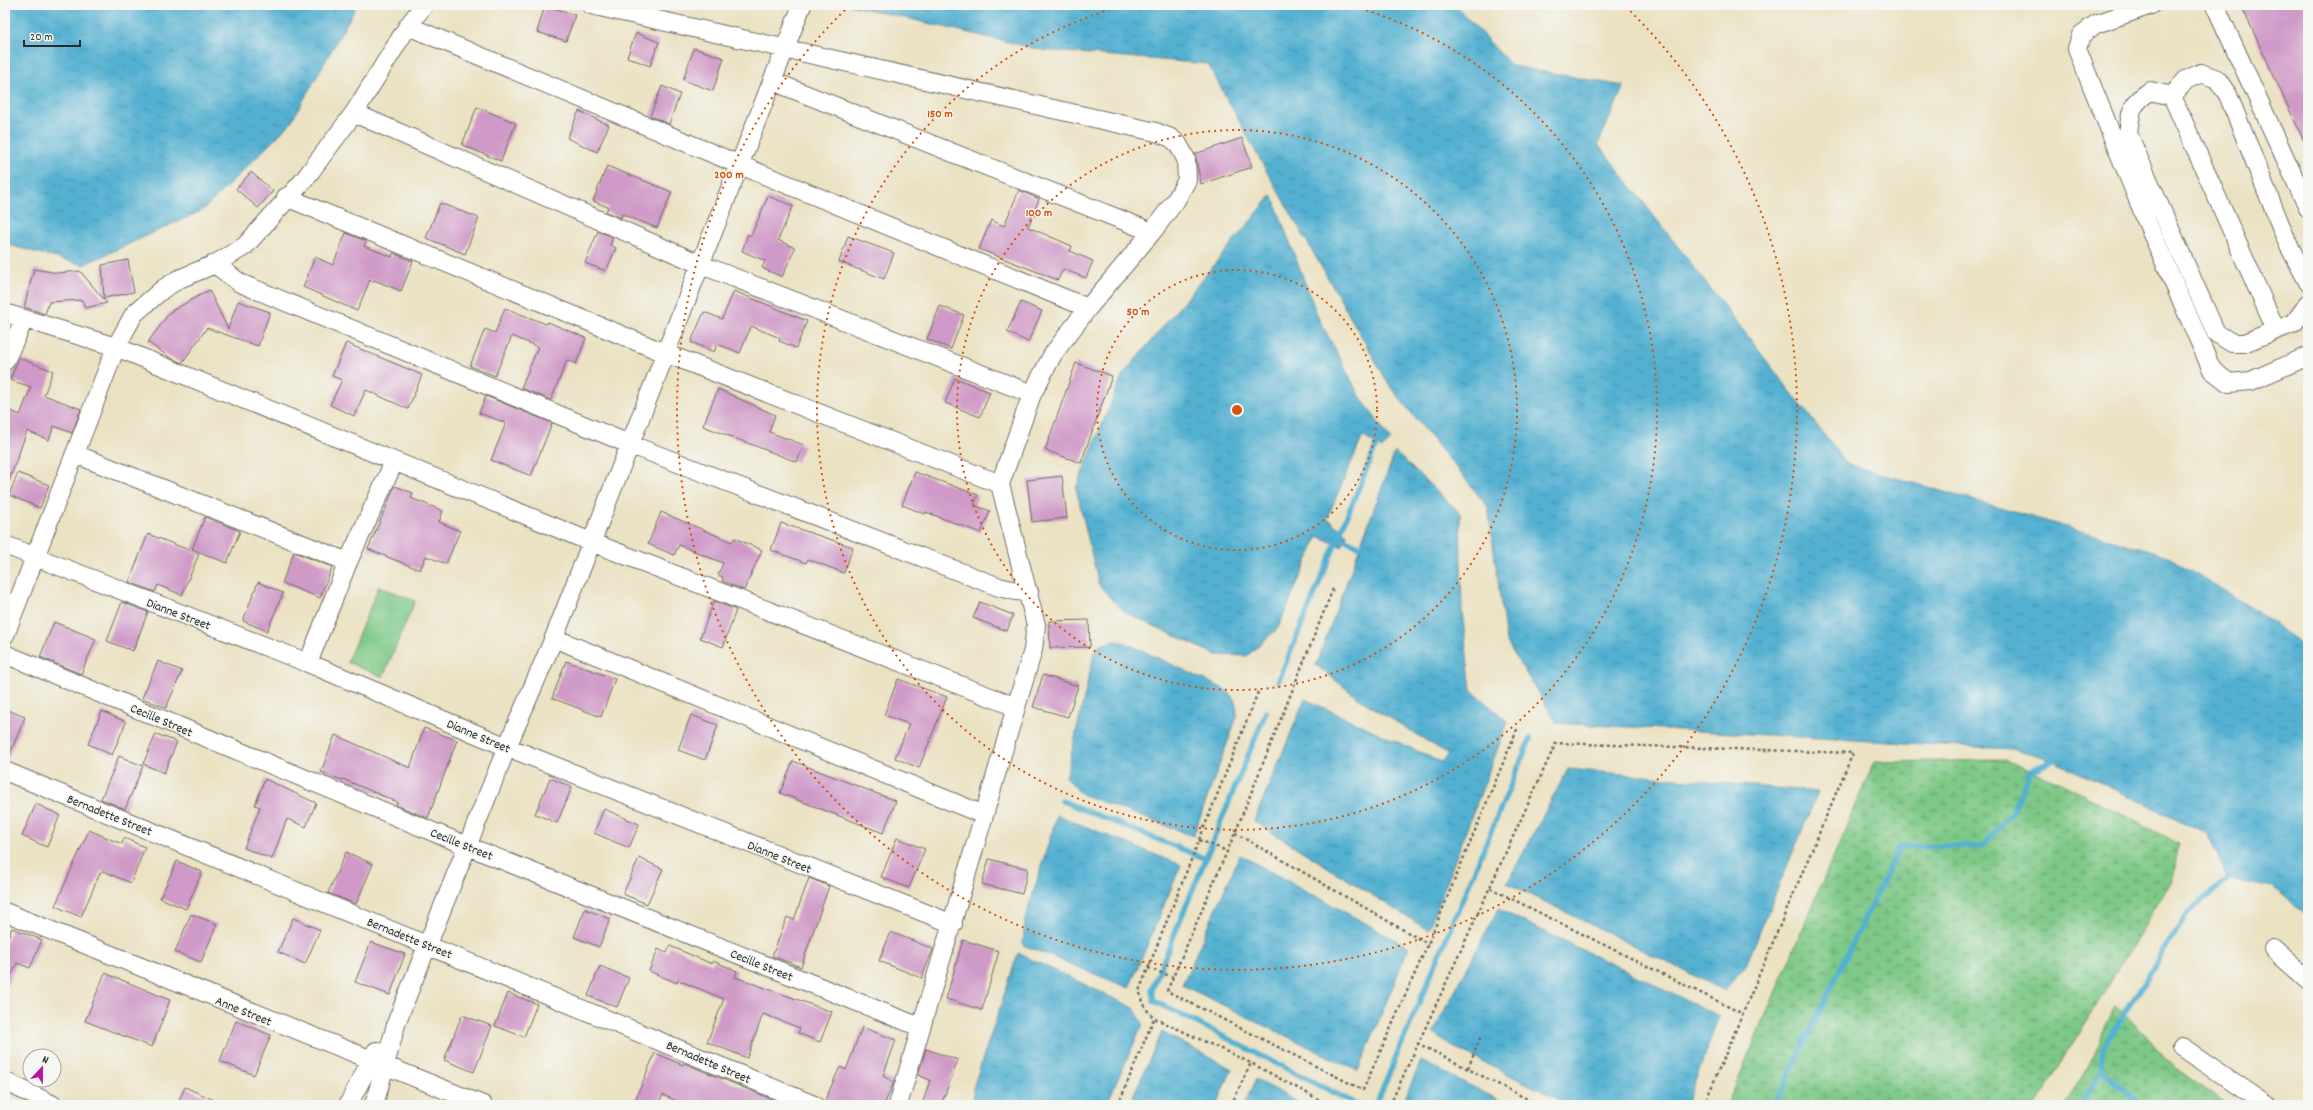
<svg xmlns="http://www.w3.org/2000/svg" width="2313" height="1110" font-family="Dekko,sans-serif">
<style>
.wetland{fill:url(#wetland-marsh);stroke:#547a59}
.park{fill:#7ec987;stroke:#547a59}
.water{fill:url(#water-ripples);stroke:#3e6e7e}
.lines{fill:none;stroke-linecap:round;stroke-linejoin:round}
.stream{stroke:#52b0d1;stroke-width:5.5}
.building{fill:#cf9ac7}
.minor-casing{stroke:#6e6b60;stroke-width:20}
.path{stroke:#6e6b60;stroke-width:2.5;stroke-dasharray:3 3;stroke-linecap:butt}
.minor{stroke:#fff;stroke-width:18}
.ring{fill:none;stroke:#d5540f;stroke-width:2;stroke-dasharray:2 4}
.labels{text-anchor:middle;stroke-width:3;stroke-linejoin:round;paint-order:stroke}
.street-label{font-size:13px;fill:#2b2b2b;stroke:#f6f6f2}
.centre{fill:#d5540f;stroke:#f6f6f2;stroke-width:2}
.ring-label{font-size:12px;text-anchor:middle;font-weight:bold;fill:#d5540f;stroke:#f6f6f2;stroke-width:3;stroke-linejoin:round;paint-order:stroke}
</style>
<defs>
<pattern id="wetland-marsh" width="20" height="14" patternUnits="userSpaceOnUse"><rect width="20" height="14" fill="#7ec987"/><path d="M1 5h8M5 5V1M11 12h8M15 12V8" fill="none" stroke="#67a36f"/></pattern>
<pattern id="water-ripples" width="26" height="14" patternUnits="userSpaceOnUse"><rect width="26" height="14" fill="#52b0d1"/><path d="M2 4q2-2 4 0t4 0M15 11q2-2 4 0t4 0" fill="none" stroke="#448faa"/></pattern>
</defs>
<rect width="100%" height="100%" fill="#f6f6f2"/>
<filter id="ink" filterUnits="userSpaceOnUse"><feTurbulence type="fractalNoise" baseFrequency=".025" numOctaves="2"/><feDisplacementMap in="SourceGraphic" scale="8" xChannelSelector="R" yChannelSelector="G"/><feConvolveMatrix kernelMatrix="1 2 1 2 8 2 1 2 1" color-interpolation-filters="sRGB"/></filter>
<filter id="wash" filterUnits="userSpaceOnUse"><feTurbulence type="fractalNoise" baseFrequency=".012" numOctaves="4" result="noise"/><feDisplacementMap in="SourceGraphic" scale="16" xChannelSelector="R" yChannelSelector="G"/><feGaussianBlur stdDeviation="0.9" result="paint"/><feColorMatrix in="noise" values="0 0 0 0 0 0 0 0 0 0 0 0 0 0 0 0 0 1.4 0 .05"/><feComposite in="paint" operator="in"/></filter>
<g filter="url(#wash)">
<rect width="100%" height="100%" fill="#ebe2c3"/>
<path class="wetland" d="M2005,760L2059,782L2179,844L2171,882L2036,1105H1727L1874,762Z
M2115,1006L2125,1013L2177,1069L2226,1105H2066L2082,1077Z"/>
<path class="park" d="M379,586L415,601L383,677L347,662Z"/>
<path class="water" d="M5,5H357L290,124L203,210L83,265L5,244Z
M850,5H1455L1512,66L1624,86L1598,144L1847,464L2168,556L2271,620L2308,651V916L2273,887L2228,879L2207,833L2054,761L2011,749L1557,723L1506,641L1488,507L1391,388L1263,165L1208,64L1042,50Z
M1272,195L1318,317L1359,395L1391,440L1382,449L1363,436L1327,518L1347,535L1342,547L1318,536L1278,628L1247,656L1216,655L1124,612L1099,585L1076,488L1122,376Z
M1395,452L1460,513L1462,611L1471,690L1508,722L1428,930L1254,821L1305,699L1441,762L1448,754L1358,698L1316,665Z
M1114,641L1126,643L1224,689C1235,697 1237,703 1237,717L1193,836L1081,794L1066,777L1094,654L1098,646Z
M1568,769L1818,792L1746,965L1725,991L1507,883Z
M1057,815L1181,865L1129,988L1023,945L1025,920Z
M1240,855L1409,947L1358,1071L1182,985Z
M1498,909L1719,1016L1686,1105H1570L1449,1045L1433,1033Z
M1018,953L1134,1008L1143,1024L1106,1105H974L973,1088Z
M1162,1032L1232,1069L1217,1105H1129Z
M1421,1061L1509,1105H1402Z
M1256,1079L1303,1105H1244Z"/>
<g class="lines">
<path class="stream" d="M1339,537L1359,546
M1278,682L1379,439
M1266,712L1156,979L1152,990L1154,1001L1358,1105
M1062,801L1206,859
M1775,1103L1900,846L1981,847L2012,813L2030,771L2054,760
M1376,1105L1530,739
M2082,1105L2101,1070
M2142,1105L2101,1070L2102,1050L2186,915L2228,879"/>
</g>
<g id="blocks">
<path class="building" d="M545,5L575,15L566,41L537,32Z
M2241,5H2308V150Z
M636,33L659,42L650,66L627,57Z
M694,48L724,58L713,91L683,80Z
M662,86L680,94L669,124L650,116Z
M477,107L516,123L501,161L462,145Z
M579,111L609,125L597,152L567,138Z
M1242,138L1252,167L1201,184L1195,154Z
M607,166L672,192L657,228L622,214L621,218L606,212L608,207L593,201Z
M251,172L273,191L258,208L236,189Z
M1019,190L1039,199L1028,227L1072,246L1070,251L1093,261L1086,278L1063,269L1058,280L979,249L991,220L1004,226Z
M768,196L793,206L778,240L795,248L782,277L762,268L765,261L742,251L748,234L751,236Z
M440,203L479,218L465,254L426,238Z
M598,231L613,237L610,245L616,248L606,271L585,263Z
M346,233L366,241L364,246L392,257L393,253L413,261L401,291L374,280L373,282L370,280L357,311L303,287L315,257L333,265Z
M848,236L894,253L884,279L839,262Z
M128,260L134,292L104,298L102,265Z
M34,269L58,273L80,271L107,303L85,308L82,300L49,302L45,314L24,307Z
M209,290L228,329L238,301L270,312L258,346L207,328L182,363L169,357L148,342L170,312Z
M734,291L807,321L796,348L779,341L780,338L751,326L740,353L717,344L714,352L691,342L704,312L722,319Z
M1021,302L1042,311L1028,342L1007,332Z
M940,306L964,315L951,349L927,339Z
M505,308L546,324L548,322L586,338L576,364L567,360L551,400L521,388L538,347L512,336L495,376L470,366L485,329L495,333Z
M346,343L422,375L408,409L366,390L354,416L330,405L342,380L332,376Z
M19,358L53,371L44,395L81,409L72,433L54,426L49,440L27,431L7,486L5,408L20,415L31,387L10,380Z
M1076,363L1112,376L1081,463L1045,450Z
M955,378L990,392L980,417L945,403Z
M718,389L775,415L769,432L804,445L797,462L703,426Z
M486,396L552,423L531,476L491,460L506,423L479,413Z
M915,472L978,495L974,505L990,511L981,533L926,512L925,514L902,505Z
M18,473L49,485L40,508L9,495Z
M1062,476L1067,518L1032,522L1027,480Z
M395,486L413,493L411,498L443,511L439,522L460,531L446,564L426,556L420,570L368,549Z
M661,512L732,542L734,538L762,550L744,590L722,581L723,577L718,575L723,563L679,545L674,555L648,544Z
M205,517L240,531L227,563L192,549Z
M781,523L853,547L844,573L808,559L806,563L771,550Z
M148,534L199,554L182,595L158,585L155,592L129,582Z
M294,552L332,567L320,598L282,583Z
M258,582L283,593L267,631L243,621Z
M714,601L736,610L723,647L700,638Z
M122,602L148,612L133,651L107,641Z
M980,602L1013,615L1007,631L973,618Z
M1089,620L1090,647L1050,648L1049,621Z
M54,622L96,639L81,674L40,657Z
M158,661L182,671L166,708L142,698Z
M566,661L615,679L601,717L552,698Z
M1043,675L1078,686L1068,717L1033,707Z
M898,679L947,697L919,768L895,758L909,724L884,715Z
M5,709L25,717L7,761H5Z
M102,711L126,722L112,755L88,744Z
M691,715L718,725L705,760L678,750Z
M424,728L457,740L428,818L396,805L397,802L343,779L342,780L321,772L335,735L410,768Z
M156,734L177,742L164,773L143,764Z
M119,756L143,766L125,809L101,799Z
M793,761L896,801L883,833L780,793Z
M550,778L572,787L557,823L535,814Z
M265,779L316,803L306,827L287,819L272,859L244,848L260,807L255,805Z
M36,804L60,815L47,847L22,836Z
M604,809L639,824L629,848L594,833Z
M89,830L122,844L124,838L145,847L131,883L103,871L100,873L81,917L55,906Z
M897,838L925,849L909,888L881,877Z
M346,852L373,864L356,904L328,893Z
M639,858L663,869L647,904L623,894Z
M989,859L1028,869L1022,894L982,884Z
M177,861L202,872L186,909L160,898Z
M809,878L829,886L801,967L772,956L787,917L794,920Z
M585,909L610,919L599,947L574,937Z
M191,914L217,924L201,962L175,952Z
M293,918L320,930L305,964L278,952Z
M12,928L42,940L30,968L17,963L5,990V945Z
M891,932L933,949L922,978L879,961Z
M963,940L999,951L982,1010L946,999Z
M371,942L405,954L390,995L355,982Z
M670,946L712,964L713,961L737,971L735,977L832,1012L820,1042L798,1033L800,1028L763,1014L747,1058L707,1042L724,999L678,980L677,983L649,971L658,949L667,953Z
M600,966L629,978L617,1007L588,996Z
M105,973L170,1000L152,1047L85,1021Z
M508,993L537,1004L524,1037L495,1026Z
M462,1015L492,1026L474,1072L444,1060Z
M236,1021L271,1035L254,1075L220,1061Z
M862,1027L896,1040L883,1076L894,1082L884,1105H824V1102L840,1067L846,1070Z
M926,1049L958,1060L941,1105H922L930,1080L918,1075Z
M655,1053L683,1065L684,1063L786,1105H686L663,1095L658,1105H633Z
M185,1087L225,1105H177Z"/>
</g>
</g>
<g filter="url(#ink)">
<use href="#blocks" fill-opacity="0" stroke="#6e6b60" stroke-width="1"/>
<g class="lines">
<defs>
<path id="minor" d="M591,5L1156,132L1171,138L1178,144L1186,159L1187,180L1176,200L1152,232L1088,308L1053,354L1032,394L1000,484L1036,625L1033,650L898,1105
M2151,5L2096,24L2081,35L2077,49L2147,222L2212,370L2229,383L2251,381L2308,356
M2215,5L2308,208
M408,26L740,165L1088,308
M772,81L1152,232
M2172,96L2150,91C2130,105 2131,111 2128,134L2216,333L2232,343H2244L2294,323L2308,304
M2172,96L2186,80L2201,73L2217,79L2228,95L2288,244L2308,282
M2172,96L2276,330
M354,113L702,265L1032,394
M286,197L665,353L1000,484
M215,264L240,283L629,444L999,587L1016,591L1029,592
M5,313L116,347L591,542L1016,707
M5,361L24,320
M75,454L348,562
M5,545L308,663L507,747L953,924
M5,635L116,347L134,314L163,289L179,279L215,264L245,246L304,180L354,113L408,26L424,5
M554,638L984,815
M5,654L467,846L920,1027
M308,663L348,562L394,462
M5,771L814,1105
M5,912L483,1105
M2273,949L2308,980
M2182,1047L2267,1105
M5,1081L53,1105
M348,1105L376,1051
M374,1105L397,1021L507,747L554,638L802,5"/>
</defs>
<use href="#minor" class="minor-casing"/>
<path class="path" d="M1333,589L1235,833L1167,991L1363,1090L1428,944L1518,727
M1258,692L1139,991L1146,1009L1154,1018L1251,1063L1329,1105
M1235,833L1428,944
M1199,840L1227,851
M1490,888L1741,1013
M1148,968L1173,977
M1417,1043L1539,1105
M1468,1068L1481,1036
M1118,1105L1154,1018
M1231,1105L1251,1063
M1390,1105L1556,743L1853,753L1704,1105"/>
<use href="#minor" class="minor"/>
</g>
</g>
<g class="ring">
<circle cx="1237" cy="410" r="140"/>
<circle cx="1237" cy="410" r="280"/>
<path d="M1349 5A420 420 0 1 1 1125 5"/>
<path d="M1626 7A560 560 0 1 1 848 7"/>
</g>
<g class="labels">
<g class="street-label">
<text transform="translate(179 613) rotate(21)" y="5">Dianne Street</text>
<text transform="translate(162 719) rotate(23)" y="5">Cecille Street</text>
<text transform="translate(479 735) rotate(23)" y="5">Dianne Street</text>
<text transform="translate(110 814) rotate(22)" y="5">Bernadette Street</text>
<text transform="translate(462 843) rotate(22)" y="5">Cecille Street</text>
<text transform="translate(780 856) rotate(22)" y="5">Dianne Street</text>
<text transform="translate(410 937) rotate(22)" y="5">Bernadette Street</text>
<text transform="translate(762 964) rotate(22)" y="5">Cecille Street</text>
<text transform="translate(244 1010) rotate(22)" y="5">Anne Street</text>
<text transform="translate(709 1061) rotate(23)" y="5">Bernadette Street</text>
</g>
</g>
<circle cx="1237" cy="410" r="6" class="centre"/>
<g class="ring-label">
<text x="940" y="117">150 m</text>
<text x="729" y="178">200 m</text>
<text x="1039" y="216">100 m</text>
<text x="1138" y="315">50 m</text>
</g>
<rect width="2313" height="1110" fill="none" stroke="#f6f6f2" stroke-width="20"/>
<g transform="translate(42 1068) rotate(22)"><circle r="19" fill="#f6f6f2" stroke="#a5a5a2"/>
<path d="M0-3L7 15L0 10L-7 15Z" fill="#b5179e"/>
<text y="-6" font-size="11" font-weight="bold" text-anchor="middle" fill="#2b2b2b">N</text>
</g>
<path d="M24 40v6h56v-6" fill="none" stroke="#2b2b2b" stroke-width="2"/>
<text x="30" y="40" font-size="12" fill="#2b2b2b" stroke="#f6f6f2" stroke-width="3" paint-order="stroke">20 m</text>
</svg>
